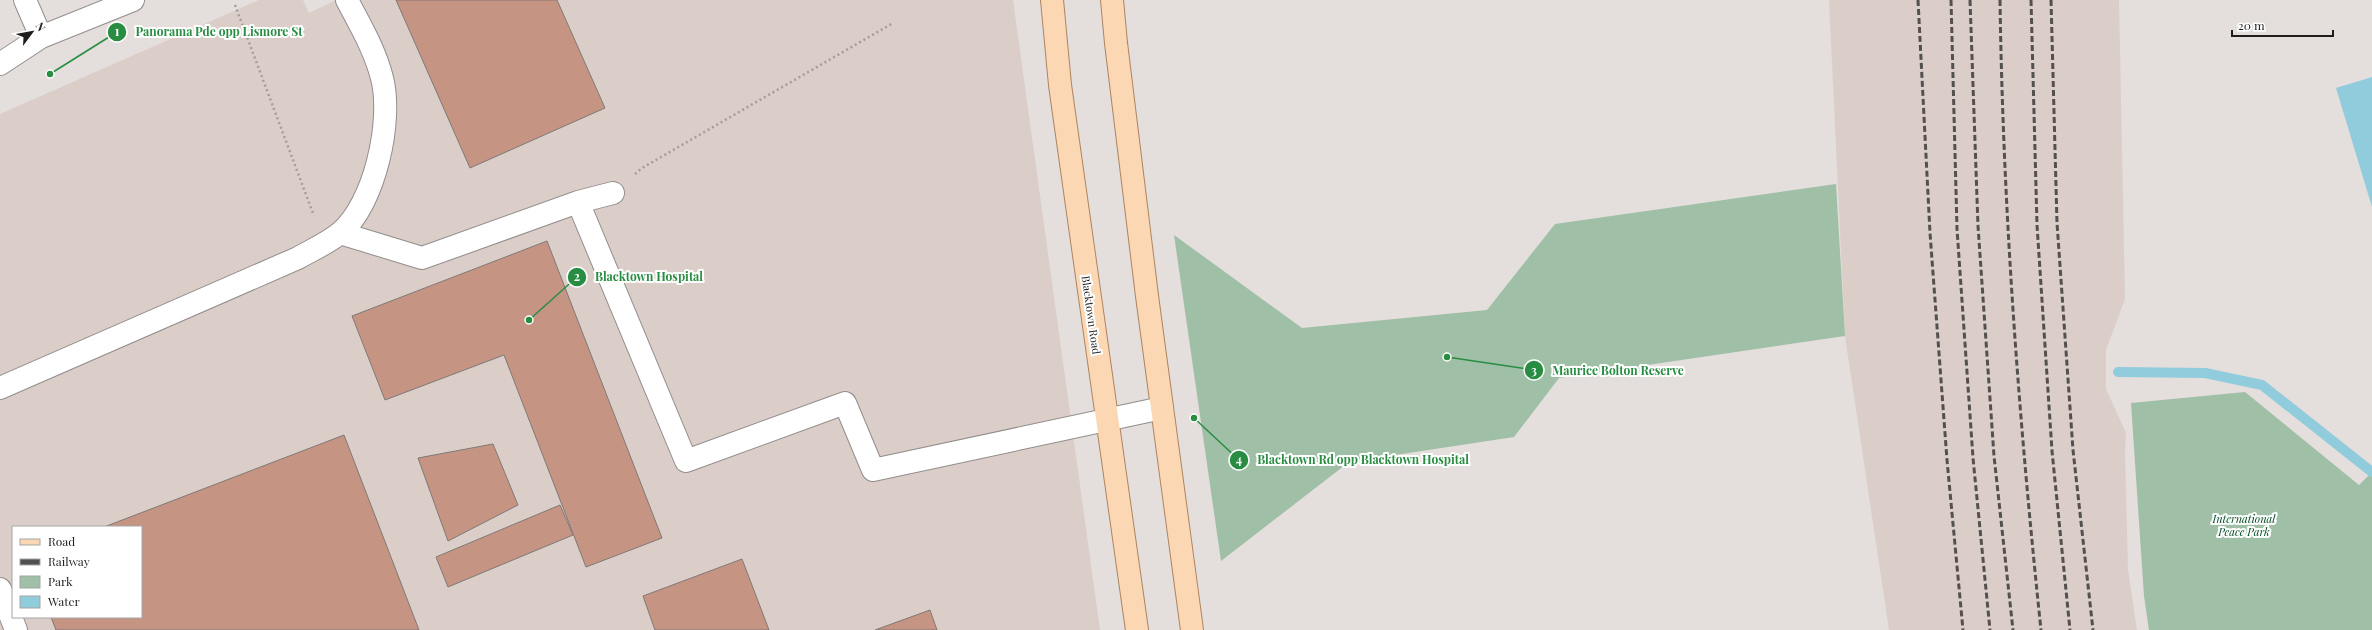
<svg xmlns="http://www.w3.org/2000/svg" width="2372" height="630" font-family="'Playfair Display',serif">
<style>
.built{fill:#dbcec9;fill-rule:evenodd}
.green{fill:#9fbfa6}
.water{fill:#91ccdd}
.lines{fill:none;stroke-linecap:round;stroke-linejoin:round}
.stream{stroke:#91ccdd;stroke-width:10}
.building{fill:#c69483;stroke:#7e7977}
.minor-casing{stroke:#928d8c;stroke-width:24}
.major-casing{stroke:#ac855f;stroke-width:24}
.path{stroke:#a29e9c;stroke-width:2.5;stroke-dasharray:2 3;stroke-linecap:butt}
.minor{stroke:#fff;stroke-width:22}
.major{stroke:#fbd7b4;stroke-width:22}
.rail{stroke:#53514f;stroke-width:3;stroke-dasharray:6 3;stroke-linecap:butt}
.labels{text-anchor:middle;stroke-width:4;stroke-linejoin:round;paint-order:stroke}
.street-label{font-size:11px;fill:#1f1e1d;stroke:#fff}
.park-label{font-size:11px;font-style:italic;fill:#024c24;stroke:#fff}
.leader{fill:none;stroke:#288d42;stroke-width:1.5}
.callout-dot{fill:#288d42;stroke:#fff;stroke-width:1.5}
.mark-label{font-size:12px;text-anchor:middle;font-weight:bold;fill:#fff}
.callout-label{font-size:12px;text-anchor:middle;font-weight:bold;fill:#288d42;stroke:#fff;stroke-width:4;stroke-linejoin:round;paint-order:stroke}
</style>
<rect width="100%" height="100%" fill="#e4dedc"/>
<path class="built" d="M259,0H303L309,13L336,0H1013L1100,630H0V114ZM13,527H141V617H13Z
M1829,0H2119L2125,299L2106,350V389L2126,433L2125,452L2128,570L2137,630H1889L1845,336Z"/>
<path class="green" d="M1836,184L1845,336L1559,378L1514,437L1349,462L1221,561L1174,235L1302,328L1487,310L1555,224Z
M2245,392L2359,485L2372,472V630H2149L2144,596L2131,403Z"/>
<path class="water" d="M2372,77V207L2336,88Z"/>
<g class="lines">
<path class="stream" d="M2118,372L2205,373L2262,385L2372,472"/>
</g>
<path class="building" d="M396,0H557L605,108L470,168Z
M547,241L662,538L586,567L504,355L385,400L352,316Z
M344,435L419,630H56L51,617H141V527H104Z
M493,444L518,505L448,541L418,458Z
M560,505L573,535L448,587L436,557Z
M742,559L769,630H655L643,596Z
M930,610L937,630H875Z"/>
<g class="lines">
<defs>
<path id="minor" d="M25,0L41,37
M0,64L41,37L133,0
M578,202L686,461L845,403L873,470L1162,408
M340,233L422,258L578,202L613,193
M0,388L298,258C312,250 328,243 340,233C375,204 393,120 382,78C375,50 360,25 347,0
M0,589L16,630"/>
<path id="major" d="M1052,0L1060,85L1137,630
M1112,0L1116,43L1147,296L1192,630"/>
</defs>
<use href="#minor" class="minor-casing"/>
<use href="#major" class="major-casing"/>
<path class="path" d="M235,5L314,216
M635,174L642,168L893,23"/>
<use href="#minor" class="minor"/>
<use href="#major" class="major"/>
<path class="rail" d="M1918,0L1930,233L1947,460L1963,630
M1951,0L1957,229L1973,458L1990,630
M1970,0L1978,226L1994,456L2013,630
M2000,0C2003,210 2019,421 2041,630
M2031,0L2037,225L2052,451L2070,630
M2051,0L2057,223L2073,450L2093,630"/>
</g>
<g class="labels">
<g class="street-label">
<text transform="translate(1091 315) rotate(82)" y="4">Blacktown Road</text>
</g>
<g class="park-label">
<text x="2244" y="523">International<tspan x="2244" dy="13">Peace Park</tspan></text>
</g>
</g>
<path class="leader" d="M50 74L117 32M529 320L577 277M1447 357L1534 370M1194 418L1239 460"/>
<g class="callout-dot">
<circle cx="50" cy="74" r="4"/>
<circle cx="529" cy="320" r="4"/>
<circle cx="1447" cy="357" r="4"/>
<circle cx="1194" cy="418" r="4"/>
<circle cx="117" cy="32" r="10"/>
<circle cx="577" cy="277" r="10"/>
<circle cx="1534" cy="370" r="10"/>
<circle cx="1239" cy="460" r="10"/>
</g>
<g class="mark-label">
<text x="117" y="36">1</text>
<text x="577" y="281">2</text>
<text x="1534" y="375">3</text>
<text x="1239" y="464">4</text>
</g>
<g class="callout-label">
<text x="219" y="36">Panorama Pde opp Lismore St</text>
<text x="649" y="281">Blacktown Hospital</text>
<text x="1618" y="375">Maurice Bolton Reserve</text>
<text x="1363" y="464">Blacktown Rd opp Blacktown Hospital</text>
</g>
<rect x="12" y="526" width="130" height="92" fill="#ffffff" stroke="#a5a5a5"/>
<rect x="20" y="539" width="20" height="6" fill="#fbd7b4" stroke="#a5a5a5"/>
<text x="48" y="546" font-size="12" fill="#1f1e1d">Road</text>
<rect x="20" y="559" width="20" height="6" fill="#53514f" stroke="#a5a5a5"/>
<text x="48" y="566" font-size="12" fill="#1f1e1d">Railway</text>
<rect x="20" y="576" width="20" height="12" fill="#9fbfa6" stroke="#a5a5a5"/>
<text x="48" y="586" font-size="12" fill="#1f1e1d">Park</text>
<rect x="20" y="596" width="20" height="12" fill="#91ccdd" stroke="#a5a5a5"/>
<text x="48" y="606" font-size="12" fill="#1f1e1d">Water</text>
<g transform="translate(32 32) rotate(58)" stroke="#ffffff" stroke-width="3" paint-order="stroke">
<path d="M0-3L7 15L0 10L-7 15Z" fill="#1f1e1d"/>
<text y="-6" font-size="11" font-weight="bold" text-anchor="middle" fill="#1f1e1d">N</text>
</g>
<path d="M2232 30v6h101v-6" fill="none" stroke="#1f1e1d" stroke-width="2"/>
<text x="2238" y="30" font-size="12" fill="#1f1e1d" stroke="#ffffff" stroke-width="3" paint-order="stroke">20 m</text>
</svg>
